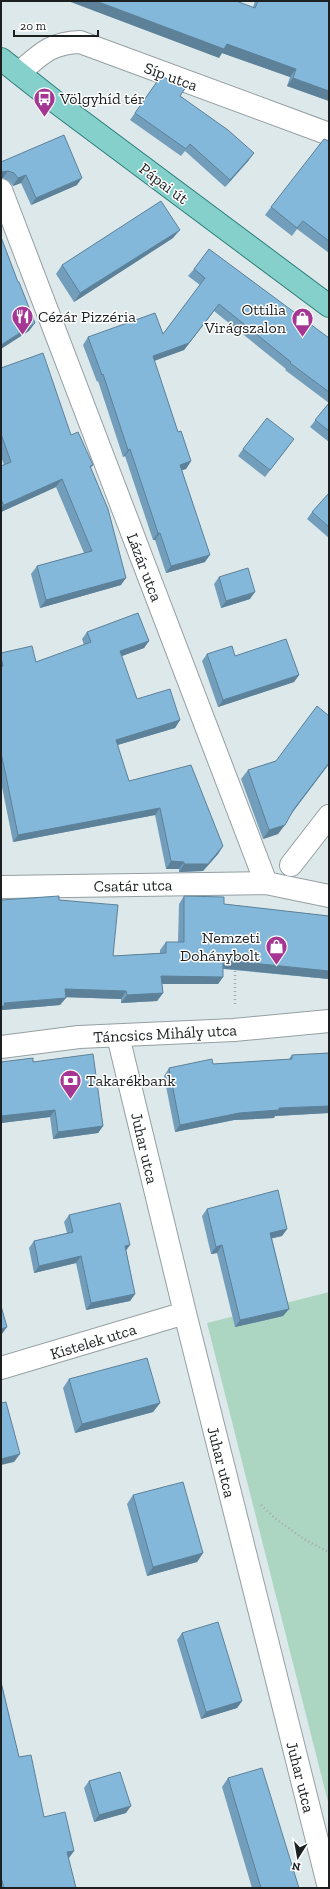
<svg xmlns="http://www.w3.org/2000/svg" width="330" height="1889" font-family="'Zilla Slab',serif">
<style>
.green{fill:#add6c2}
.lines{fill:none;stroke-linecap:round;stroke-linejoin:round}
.minor-casing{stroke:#959fa1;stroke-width:24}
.major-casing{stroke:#2d7e79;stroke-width:24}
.path{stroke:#a2aaad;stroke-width:2.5;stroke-dasharray:1 3;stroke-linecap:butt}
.minor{stroke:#fff;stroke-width:22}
.major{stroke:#86d0cb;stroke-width:22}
.wall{fill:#729ebb}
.shaded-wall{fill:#5c8199}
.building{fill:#84b8da;stroke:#5c8199}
.labels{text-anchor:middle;stroke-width:3;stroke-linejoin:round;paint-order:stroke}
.street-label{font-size:16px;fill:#1c2021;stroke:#fff}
.poi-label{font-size:16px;fill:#1c2021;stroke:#fff;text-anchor:start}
</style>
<rect width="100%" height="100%" fill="#dde8eb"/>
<path class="green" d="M329,1292V1806L207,1323Z"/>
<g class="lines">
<defs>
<path id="minor" d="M19,73C41,54 50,43 80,42L329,134
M1,190L266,883
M291,865L329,816
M1,887L266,883L329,896
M118,1036L185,1313L329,1888
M1,1047L79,1037L234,1030L329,1021
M1,1368L185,1313"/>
<path id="major" d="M1,59L53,100L329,306"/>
</defs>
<use href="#minor" class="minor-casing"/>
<use href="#major" class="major-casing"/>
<path class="path" d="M235,1004V967
M261,1505L277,1520L307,1541L329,1552"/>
<use href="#minor" class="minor"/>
<use href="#major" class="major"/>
</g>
<path class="wall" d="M255,1H329V101L287,86L290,77L222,53L219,58L253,7Z
M161,76L180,96L249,160L225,187L185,151L181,156L130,120Z
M329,141V253L297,229L292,236L265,215L271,207Z
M1,162L77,185L31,205L21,183L13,186L9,181L3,178Z
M173,238L74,302L56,274L62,265Z
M194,269L329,338V403L285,370L286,369L214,311L184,350L154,361L178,432L191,461L186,469L182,470L205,562L166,573L155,540H153L125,456L123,457L98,381L97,382L83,345L88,337L163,334L200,285L188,276Z
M1,368L71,435L93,465L90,469L121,585L40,608L31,574L37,566L84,553L56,487L1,512V466L4,465L1,457Z
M329,403V442L310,427Z
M289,446L265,477L238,456L243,449Z
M329,493V538L307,519L312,512Z
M219,577L250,599L221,608L214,584Z
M87,632L149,641L144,648L121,656L137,699L180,720L175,728L117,745L129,781L223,846L218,854L203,871L179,872V869H166L155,815L13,842L1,782V653L36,662L84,645L82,639Z
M207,654L235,656L299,675L294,682L218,707L202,661Z
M329,716V764L292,813L278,834L263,839L241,779L248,770L276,761Z
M184,896L224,904L329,916V979L223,969V977L218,984H162L163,993L157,1001L121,1003V999L66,997L60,1005L2,1010L1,1011V900H59L113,956L160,953V950L166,942H178L179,904Z
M329,1053V1113L275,1116L274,1118L234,1120L175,1132L164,1076L169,1068L213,1064L289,1059L292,1055Z
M1,1062H33L103,1126L98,1133L53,1139L50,1117L1,1123Z
M207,1209L287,1229L282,1236L272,1238L289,1309L283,1316L235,1327L217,1253L211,1254L202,1216Z
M69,1215L130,1245L126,1250L135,1294L130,1301L86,1310L76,1263L34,1273L29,1248L34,1241L67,1233L64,1222Z
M69,1379L160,1403L153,1412L75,1433L63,1388Z
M133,1495L203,1553L197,1562L147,1576L127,1504Z
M182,1633L242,1701L237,1708L201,1719L177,1640Z
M1,1682L19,1757L44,1817L74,1851L68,1858L76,1888H1Z
M228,1778L299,1888H252L222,1787Z
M89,1781L126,1813L94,1822L84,1788Z"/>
<path class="shaded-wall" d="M68,1H96L227,44L296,69L290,77L222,53L219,58Z
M293,78L329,91V101L287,86Z
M254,153L249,160L225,187L230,180Z
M8,171L3,178H1V172Z
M26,175L21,183L13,186L18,178Z
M82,178L77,185L31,205L36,198Z
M180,230L173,238L74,302L80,293Z
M214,311L184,350L148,363L153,356Z
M35,323L29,331L1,349V345Z
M130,449L125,456L123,457L128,450Z
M191,461L186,469L175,472L180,465Z
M62,479L56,487L1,512V509L4,505Z
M158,533H160L155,540H153Z
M210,555L205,562L166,573L171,566Z
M126,578L121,585L40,608L46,600Z
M255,592L250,599L221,608L226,601Z
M149,641L144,648L114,659L120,651Z
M299,675L294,682L218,707L223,700Z
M180,720L175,728L111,747L116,740Z
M329,763V764L288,818L294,809Z
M160,808L155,815L13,842L18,835Z
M285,825L278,834L263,839L269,830Z
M223,846L218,854L203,871L179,872L184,864Z
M171,861L184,862L179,869H166Z
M223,960L329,971V979L218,968Z
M161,976L223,977L218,984H156Z
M65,989L126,991L121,999L60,997Z
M163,993L157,1001L121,1003L127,995Z
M66,998L60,1005L2,1010L1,1011V1006L4,1003Z
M329,1106V1113L275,1116L274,1118L234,1120L175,1132L180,1125L239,1113L279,1108Z
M55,1110L50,1117L1,1123V1116Z
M103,1126L98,1133L53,1139L58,1132Z
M287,1229L282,1236L265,1240L270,1233Z
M130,1245L125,1252V1246Z
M222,1245L217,1253L211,1254L216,1247Z
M81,1256L76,1263L34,1273L39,1266Z
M135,1294L130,1301L86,1310L91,1303Z
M289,1309L283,1316L235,1327L240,1320Z
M7,1327L2,1334L1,1335V1329Z
M160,1403L153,1412L75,1433L82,1424Z
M20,1454L14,1462L1,1465V1459Z
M203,1553L197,1562L147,1576L153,1567Z
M242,1701L237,1708L201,1719L206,1712Z
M131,1806L126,1813L94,1822L99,1815Z
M74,1851L69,1858L62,1859L67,1852Z"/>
<path class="building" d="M96,1H236L255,8L258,1H329V91L293,78L296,69L227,44L224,49Z
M161,76L186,87L180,96L228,130L254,153L230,180L190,144L186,149L135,113Z
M64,135L82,178L36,198L26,175L18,178L14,173L8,171L1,172V162Z
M324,139L329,141V241L303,221L297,228L271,207Z
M161,201L180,230L80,293L62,265Z
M1,237L18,282H19L35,323L1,345Z
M209,249L329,338V392L290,363L291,362L219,304L189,343L153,356L178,432L181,431L191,461L180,465L210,555L171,566L160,533H158L130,449L128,450L103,374L102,375L88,337L155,313L163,334L205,278L194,269Z
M43,353L71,435L78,432L93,465L90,466L108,509L126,578L46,600L37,566L92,551L62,479L4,505L1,500V466L11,462L1,434V368Z
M329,403V431L315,420Z
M267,418L294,439L270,470L243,449Z
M329,493V527L312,512Z
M248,568L255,592L226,601L219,577Z
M138,613L149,641L120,651L137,699L170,689L180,720L116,740L129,781L191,765L223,846L208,864H184V862L171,861L160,808L18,835L6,776L1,753V667L3,666L1,658V653L32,646L36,662L91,642L87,632Z
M286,639L299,675L223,700L207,654L232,646L235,656Z
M317,706L329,716V763L294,809L285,825L269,830L248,770L276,761Z
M59,896V900L118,905L113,956L166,953V942H184V896L224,897V904L329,916V971L223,960V977L161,976L163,993L127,995L126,991L65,989L66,998L4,1003L5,1006H1V900Z
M329,1053V1106L279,1108V1110L239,1113L180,1125L169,1068L212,1059L213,1064L292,1059V1055Z
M93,1054L103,1126L58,1132L55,1110L1,1116V1062L33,1058V1062Z
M278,1190L287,1229L270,1233L289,1309L240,1320L222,1245L216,1247L207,1209Z
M120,1203L130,1245L125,1246L135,1294L91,1303L81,1256L39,1266L34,1241L73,1232L69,1215Z
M1,1306L7,1327L1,1329Z
M147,1358L160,1403L82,1424L69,1379Z
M6,1402L20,1454L1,1459V1403Z
M183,1482L203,1553L153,1567L133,1495Z
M218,1622L242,1701L206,1712L182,1633Z
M1,1682L19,1757L31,1755L44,1817L65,1812L74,1851L67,1852L76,1888H4L1,1877Z
M262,1768L299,1888H261L228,1778Z
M120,1772L131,1806L99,1815L89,1781Z"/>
<defs>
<symbol id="bus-pin" viewBox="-11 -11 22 30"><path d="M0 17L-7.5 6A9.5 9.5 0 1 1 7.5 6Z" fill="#a53693" stroke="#fff"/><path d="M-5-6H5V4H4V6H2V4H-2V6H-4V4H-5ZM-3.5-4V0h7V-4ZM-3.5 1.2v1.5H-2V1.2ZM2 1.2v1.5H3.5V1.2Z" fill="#fff"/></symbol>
<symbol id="restaurant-pin" viewBox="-11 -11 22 30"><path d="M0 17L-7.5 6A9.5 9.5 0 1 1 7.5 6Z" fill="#a53693" stroke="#fff"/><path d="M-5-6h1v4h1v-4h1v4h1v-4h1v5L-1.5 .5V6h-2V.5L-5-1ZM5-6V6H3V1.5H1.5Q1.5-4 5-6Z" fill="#fff"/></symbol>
<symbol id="shop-pin" viewBox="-11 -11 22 30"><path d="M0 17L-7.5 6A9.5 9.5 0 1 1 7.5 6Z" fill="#a53693" stroke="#fff"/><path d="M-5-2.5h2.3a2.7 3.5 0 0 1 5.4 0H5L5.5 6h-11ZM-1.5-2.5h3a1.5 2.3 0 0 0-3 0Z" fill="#fff"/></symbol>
<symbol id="bank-pin" viewBox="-11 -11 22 30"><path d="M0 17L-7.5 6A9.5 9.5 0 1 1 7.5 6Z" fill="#a53693" stroke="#fff"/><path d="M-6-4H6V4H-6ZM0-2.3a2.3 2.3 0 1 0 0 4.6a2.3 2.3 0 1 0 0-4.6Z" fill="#fff"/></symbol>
</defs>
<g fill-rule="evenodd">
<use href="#bus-pin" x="32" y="86" width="25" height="34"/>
<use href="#restaurant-pin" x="10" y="304" width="25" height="34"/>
<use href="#shop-pin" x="290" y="306" width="25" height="34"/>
<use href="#shop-pin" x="264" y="934" width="25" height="34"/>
<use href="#bank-pin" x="58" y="1068" width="25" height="34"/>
</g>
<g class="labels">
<g class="street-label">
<text transform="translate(171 76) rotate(20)" y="6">Síp utca</text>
<text transform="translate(164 183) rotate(37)" y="6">Pápai út</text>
<text transform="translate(145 567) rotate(69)" y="6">Lázár utca</text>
<text transform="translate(133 885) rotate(-1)" y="6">Csatár utca</text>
<text transform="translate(165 1033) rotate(-3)" y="6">Táncsics Mihály utca</text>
<text transform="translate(145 1148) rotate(77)" y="6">Juhar utca</text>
<text transform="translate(93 1341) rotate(-17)" y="6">Kistelek utca</text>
<text transform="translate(222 1462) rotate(76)" y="6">Juhar utca</text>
<text transform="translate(301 1777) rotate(76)" y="6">Juhar utca</text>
</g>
<g class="poi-label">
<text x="60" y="104">Völgyhíd tér</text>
<text x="286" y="315" text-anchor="end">Ottilia<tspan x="286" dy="18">Virágszalon</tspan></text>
<text x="38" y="322">Cézár Pizzéria</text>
<text x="260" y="943" text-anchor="end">Nemzeti<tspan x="260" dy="18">Dohánybolt</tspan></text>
<text x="86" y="1086">Takarékbank</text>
</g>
</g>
<rect width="330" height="1889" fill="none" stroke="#1c2021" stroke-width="4"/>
<g transform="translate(298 1857) rotate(191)" stroke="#ffffff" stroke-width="3" paint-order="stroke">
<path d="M0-3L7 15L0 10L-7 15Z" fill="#1c2021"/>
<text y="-6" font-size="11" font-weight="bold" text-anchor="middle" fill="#1c2021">N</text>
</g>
<path d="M14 30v6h84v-6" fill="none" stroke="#1c2021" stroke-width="2"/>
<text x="20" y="30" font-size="12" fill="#1c2021" stroke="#ffffff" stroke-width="3" paint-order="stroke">20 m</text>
</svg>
